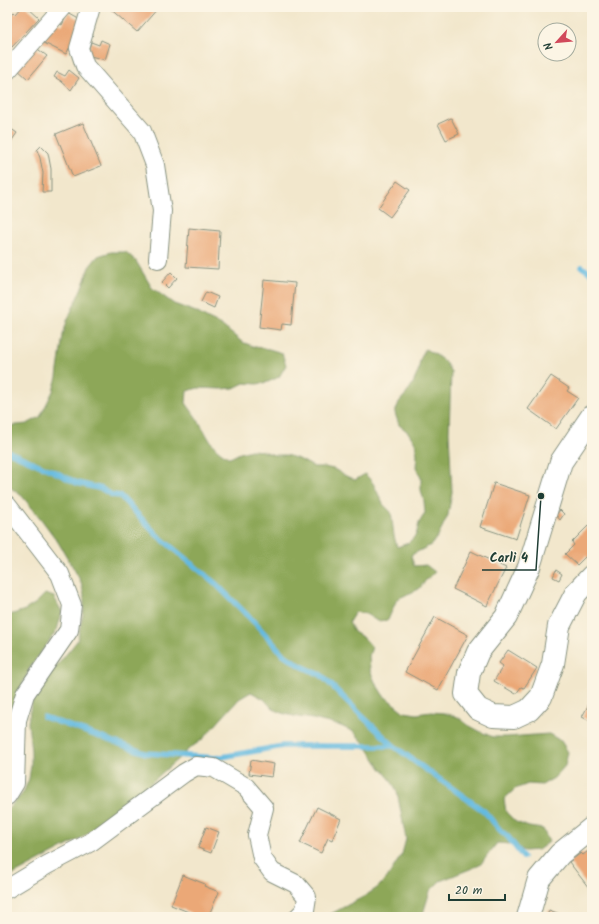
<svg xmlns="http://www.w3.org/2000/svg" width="599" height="924" font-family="Kalam,sans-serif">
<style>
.forest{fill:#8da759;stroke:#567246}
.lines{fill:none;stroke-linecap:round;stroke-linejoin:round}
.stream{stroke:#63bae0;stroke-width:5.5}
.building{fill:#eba877}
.minor-casing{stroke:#889280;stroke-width:20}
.tertiary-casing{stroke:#889280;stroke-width:24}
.minor{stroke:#fff;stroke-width:18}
.tertiary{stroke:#fff;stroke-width:22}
.leader{fill:none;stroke:#1f3d34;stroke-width:1.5}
.callout-dot{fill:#1f3d34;stroke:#fcf5e5;stroke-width:1.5}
.callout-label{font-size:13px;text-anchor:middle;font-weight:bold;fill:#1f3d34;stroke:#fcf5e5;stroke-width:3;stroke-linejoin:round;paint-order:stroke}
</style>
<rect width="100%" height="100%" fill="#fcf5e5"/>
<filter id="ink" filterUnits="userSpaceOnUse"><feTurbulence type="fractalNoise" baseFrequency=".025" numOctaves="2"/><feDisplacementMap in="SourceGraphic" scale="8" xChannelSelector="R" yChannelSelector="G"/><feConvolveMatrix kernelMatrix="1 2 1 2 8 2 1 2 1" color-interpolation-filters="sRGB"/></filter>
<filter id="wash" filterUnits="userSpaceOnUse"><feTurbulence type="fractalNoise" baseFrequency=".012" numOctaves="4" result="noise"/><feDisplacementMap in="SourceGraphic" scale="16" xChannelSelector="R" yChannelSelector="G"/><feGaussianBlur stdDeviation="0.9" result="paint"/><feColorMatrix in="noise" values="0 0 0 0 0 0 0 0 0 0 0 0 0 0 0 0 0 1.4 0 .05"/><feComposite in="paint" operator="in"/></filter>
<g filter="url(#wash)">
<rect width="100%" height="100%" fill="#f2e7cc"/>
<path class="forest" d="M111,252H126L136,261L152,288L174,304L196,312L208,319L221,325L242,342L255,347L269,349L282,353L286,365L279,377L268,382L257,384L244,383L234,388L222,389L198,388L187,391L186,403C190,409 195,415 199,422C210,439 210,447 230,458L240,453L251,450L263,451L274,455H286L299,459L314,467H323L334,469L344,475L355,480L365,474L373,483L383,504L391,512L394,536L397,547L408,543L416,535L419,523L425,513L424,501L421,490V478L416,467L417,454L415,443L408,432L399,425L395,413L399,402L407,393L413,383L418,372L420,360L425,349L436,355L445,362L451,372L449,432L452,492L448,515L438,536L431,545L411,555L414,566L426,565L435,572L426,580L419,589L397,599L388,620L377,621L366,614L355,612L349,622L354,632L364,638L372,647L369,656L370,670L375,682L383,695L404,712L417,714L430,712L444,713L458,717L468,725L481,732L493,737H507L549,734L561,741L568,752L565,766L554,778L542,785L528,784L515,789L504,799L506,812L516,822L529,827L543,829L549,842L538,850L524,851L512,844L497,843L480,865L440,881L430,891L422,917H325L365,896L377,888L387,878L402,854L406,839L397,791L390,779L380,767L364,743L354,732L341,726L313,719L299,717L285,714L273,709L264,699L251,692L239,699L202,740L190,748L133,799L80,839L7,878V810L23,793L29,779L31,765V751L28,722L33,695L77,641L84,610V595L81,582L74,569L58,542L41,519L22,496L7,485V426L27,424L40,417L53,391L57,377L63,335L67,321L85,280L89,267L98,256Z
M45,594L54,597L62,612L57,630L30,668L17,697L7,752V616L25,610L36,603Z"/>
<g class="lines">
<path class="stream" d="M582,267L592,274
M7,451L55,472L77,483L102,489L112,495L120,496L157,535L215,583L255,623L283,654L301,666L321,675L363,717L394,746L418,764L484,811L500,830L508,837L523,857
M44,717L145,753L216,758L283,746H394"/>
</g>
<g id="blocks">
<path class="building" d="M22,7H27L39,18L12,47L7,42V19L14,12L16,14Z
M108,7H159L137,32Z
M68,13L84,22L66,54L42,42L55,21L62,25Z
M101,40L110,44L105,60L87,55L91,42L99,45Z
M35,47L47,56L28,79L17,69Z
M69,70L79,78L71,90L61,81L54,77L57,72L65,76Z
M451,118L459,134L446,140L438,124Z
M83,123L101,166L73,177L56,134Z
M7,126L17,133L10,143L7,141Z
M41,146L48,153L51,169V192H42L43,173L40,158L37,150Z
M397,181L410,190L390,217L378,208Z
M189,228L220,231L218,269L186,267Z
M171,272L177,278L168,288L162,282Z
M264,280L295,283L291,325L282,324L281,330L259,327Z
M206,292L218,297L214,308L201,302Z
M551,376L569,388L567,391L578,398L556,429L528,409Z
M494,483L530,495L516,539L480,527Z
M560,510L564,514L560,520L556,515Z
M589,525L592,528V558L590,560L586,556L577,565L565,554L574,545L572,542Z
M471,551L506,568L487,606L453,589Z
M556,570L562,574L559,580L553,577Z
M435,617L468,635L438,690L405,672Z
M508,650L537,668L524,688L521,687L516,694L494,681L503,666L499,663Z
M592,698V722L582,717Z
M251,760L274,764L272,777L249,774Z
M317,807L341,819L332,840L328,838L321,853L300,843Z
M206,827L219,832L211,853L198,848Z
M592,848V892L569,862L581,853L583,855Z
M183,875L205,884L204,886L219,892L208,917H191L190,916L191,913L171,905Z
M549,910L568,917H547Z"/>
</g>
</g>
<g filter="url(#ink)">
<use href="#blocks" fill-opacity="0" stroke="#889280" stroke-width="1"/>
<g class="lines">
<defs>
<path id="minor" d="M91,7L79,48L85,66L142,131L155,165L162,211L158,259
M7,71L63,7
M7,505L60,574L72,605L69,630L25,694L17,720L15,783L7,796
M7,889L47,865L91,842L184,773L196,766L214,768L246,787L264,808L257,835L262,858L272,872L296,884L307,897L305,910L298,917"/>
<path id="tertiary" d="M592,416L561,462L529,567L506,617L478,652L469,673L466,694L478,709L493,716L514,717L529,710L541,697L553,664L559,626L576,593L592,576
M528,917L539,879L560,854L592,828"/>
</defs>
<use href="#minor" class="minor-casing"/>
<use href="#tertiary" class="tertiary-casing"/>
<use href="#minor" class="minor"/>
<use href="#tertiary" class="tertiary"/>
</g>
</g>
<path class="leader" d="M541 496L536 570H482"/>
<circle class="callout-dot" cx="541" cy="496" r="4"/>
<g class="callout-label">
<text x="509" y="562">Carli 4</text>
</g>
<rect width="599" height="924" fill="none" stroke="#fcf5e5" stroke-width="24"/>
<g transform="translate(557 42) rotate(243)"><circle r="19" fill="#fcf5e5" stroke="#a4ab9e"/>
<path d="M0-3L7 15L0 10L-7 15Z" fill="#d1495b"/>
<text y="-6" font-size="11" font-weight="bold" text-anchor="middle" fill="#1f3d34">N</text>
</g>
<path d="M449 894v6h56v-6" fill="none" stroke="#1f3d34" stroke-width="2"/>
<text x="455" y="894" font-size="12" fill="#1f3d34" stroke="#fcf5e5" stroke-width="3" paint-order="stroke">20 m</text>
</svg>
